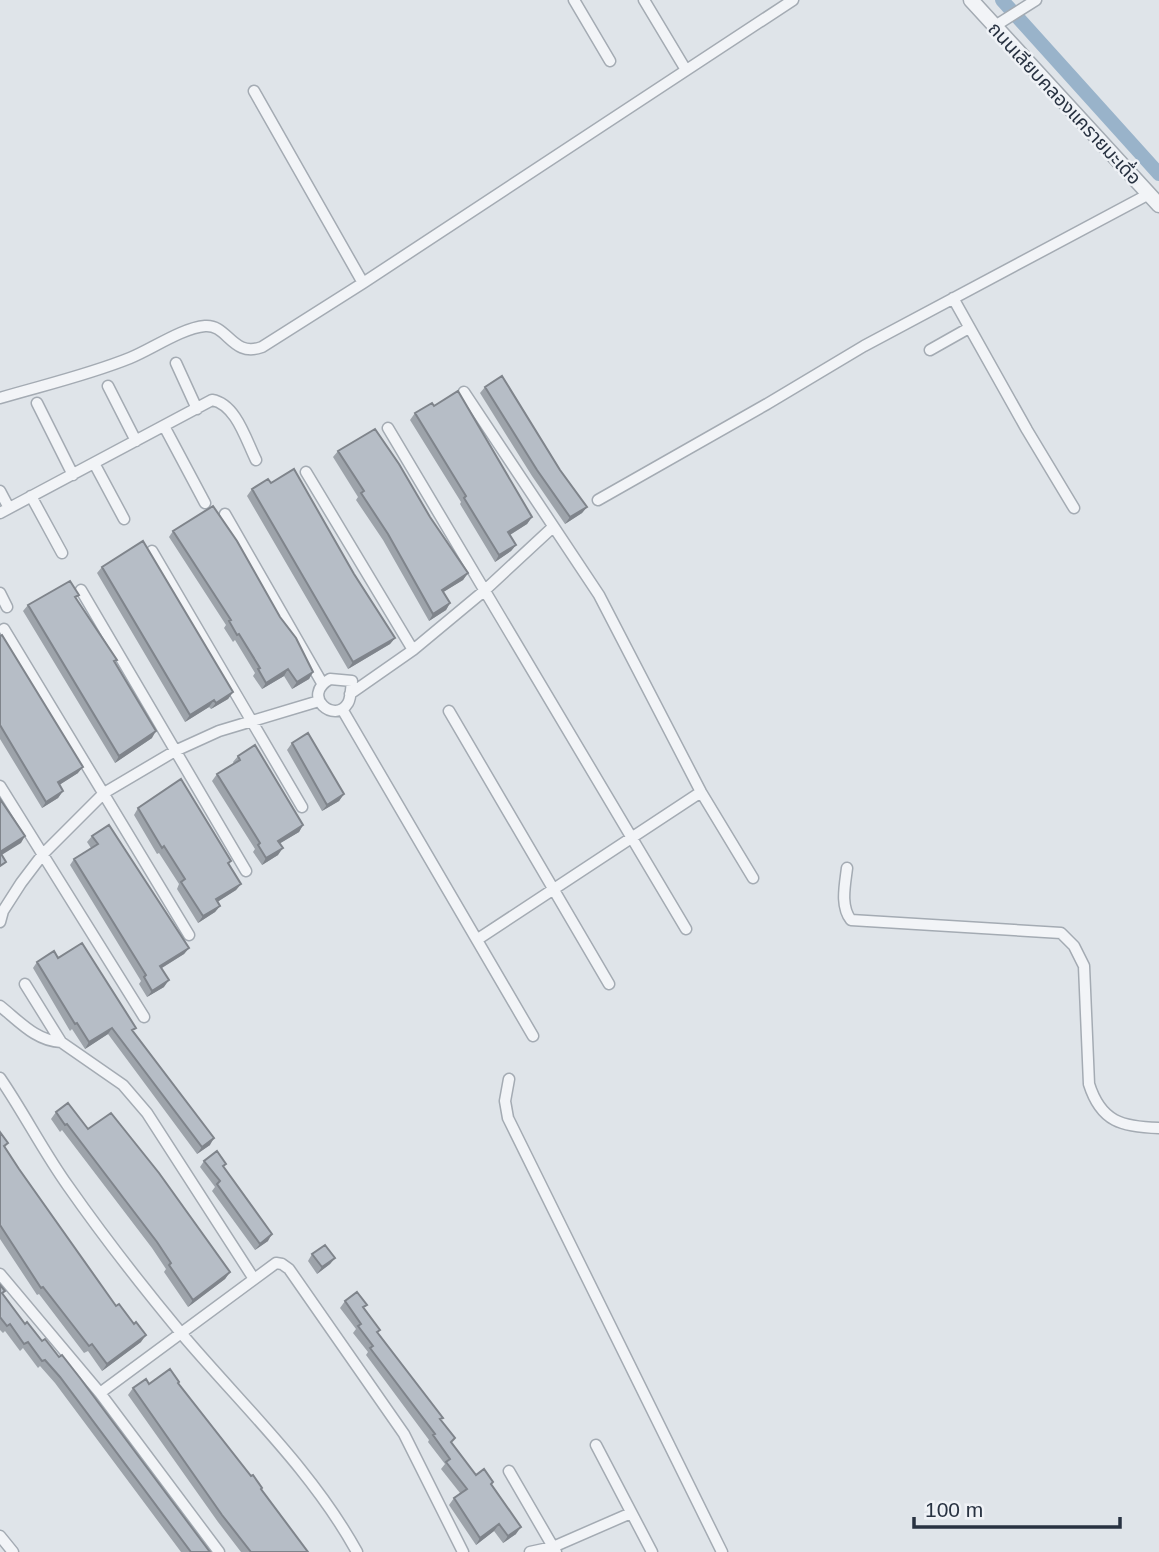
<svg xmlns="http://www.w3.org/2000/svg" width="1159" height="1552" font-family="Arial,'Noto Sans Thai',sans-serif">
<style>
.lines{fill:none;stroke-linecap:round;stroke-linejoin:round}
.canal{stroke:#99b3ca;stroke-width:14}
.minor-casing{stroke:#a4abb3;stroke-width:13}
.tertiary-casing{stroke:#a4abb3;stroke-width:17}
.minor{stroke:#f2f4f7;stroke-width:10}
.tertiary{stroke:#f2f4f7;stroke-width:14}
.wall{fill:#9da3aa}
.shaded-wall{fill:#7f848b}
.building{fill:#b6bdc6;stroke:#7f848b;stroke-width:2}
.labels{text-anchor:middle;stroke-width:5;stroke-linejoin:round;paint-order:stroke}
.street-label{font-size:19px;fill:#283241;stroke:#eff2f6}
</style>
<rect width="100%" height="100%" fill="#dfe4e9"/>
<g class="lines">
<path class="canal" d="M1002,0L1159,174"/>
<defs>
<path id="minor" d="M574,0L610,61
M644,0L686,70
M995,26L1036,0
M254,91L363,283
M953,298L1027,430L1074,508
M930,350L969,328
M176,363L197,409
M108,386L136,441
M464,392L599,595L701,792L753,878
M0,398C44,385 88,375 130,358C152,349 182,328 205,326C228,324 232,358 262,347L363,283L793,0
M37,403L73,475
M164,426L205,503
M388,428L686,929
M94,463L124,519
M306,472L413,650
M0,491L9,508
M31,496L62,553
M598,500L767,404L864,346L1149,194
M0,513L212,400C236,404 246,440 256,460
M225,514L322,683
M152,551L302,807
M81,590L246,871
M0,593L7,607
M4,629L189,935
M330,679L352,681C351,688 351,698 348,703C335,725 300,696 330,679Z
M350,694L413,650L484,591L553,527
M342,709L533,1036
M449,711L609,984
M0,786L144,1017
M847,868C845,885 840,906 851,920L1061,933L1074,946L1084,966L1089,1084C1101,1122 1122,1127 1159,1128
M0,922L3,911L21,883L43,854L104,793L175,751L219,731L319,701
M478,939L701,792
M25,984L61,1042L123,1085L147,1113L254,1279
M0,1006C19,1021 36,1041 61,1042
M0,1078C24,1113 43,1151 68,1186C103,1236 142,1286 181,1333C241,1404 312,1470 357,1552
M509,1079L505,1101L508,1118L722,1552
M0,1274L100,1393L219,1552
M100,1393L276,1263L282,1264L289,1269L404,1434L463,1552
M596,1445L652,1552
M509,1471L556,1552
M0,1536L13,1552
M530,1552L553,1547L631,1513"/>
<path id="tertiary" d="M971,0L1159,205"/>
</defs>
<use href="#minor" class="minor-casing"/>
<use href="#tertiary" class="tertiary-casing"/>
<use href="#minor" class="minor"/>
<use href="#tertiary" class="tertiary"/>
</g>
<path class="wall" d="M485,387L587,507L582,513L565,524L532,476L480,393Z
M434,406L532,517L527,524L510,535L516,545L511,551L495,562L460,504L461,502L410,420L415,413Z
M338,451L430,517L468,573L463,580L443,592L450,603L446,610L429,621L383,540L356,500L358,497L333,457Z
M271,483L354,574L395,638L390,644L348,669L247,496L252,489Z
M173,531L280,617L313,672L309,679L292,689L284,676L262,689L253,676L255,673L235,640L233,642L224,628L226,625L169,537Z
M102,567L233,692L228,699L211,709L209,707L185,722L97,573Z
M79,595L76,598L115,663L152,738L115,763L23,611L28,605Z
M0,636L78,773L59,785L63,791L58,798L42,808L0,739Z
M292,743L344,794L339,801L322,811L287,750Z
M238,756L303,825L299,832L280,843L278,855L262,865L253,852L255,849L212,781L217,774L234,764L233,762Z
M138,808L231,861L229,864L241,884L236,890L217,902L220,906L215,912L198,923L177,889L179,884L159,853L157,854L134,815Z
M92,836L189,948L184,954L162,968L164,987L147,997L139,984L141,981L70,865L74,859L91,848L87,842Z
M58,958L133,1032L210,1145L197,1154L108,1034L85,1049L72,1029L70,1031L33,968L37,962Z
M56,1112L88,1129L230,1272L225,1279L188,1307L164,1272L166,1269L152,1248L62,1130L60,1132L51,1119Z
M0,1132L8,1143L5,1147L19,1169L141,1342L102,1371L88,1351L84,1353L39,1294L37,1295L0,1239Z
M204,1161L224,1167L268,1241L255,1250L212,1191L215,1187L200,1167Z
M312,1254L335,1258L330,1264L317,1274L308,1261Z
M0,1285L3,1294L25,1324L210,1552H181L55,1383L40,1366L38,1368L23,1348L20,1351L5,1331L3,1333L0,1330Z
M345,1301L367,1305L364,1308L378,1333L441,1420L452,1443L476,1475L491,1485L516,1534L503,1543L494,1531L476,1545L449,1505L454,1498L460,1493L441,1469L445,1464L428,1442L429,1440L366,1355L368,1352L353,1333L356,1329L340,1308Z
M149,1384H178L261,1490L308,1552H241L218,1522L128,1395L133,1388Z"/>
<path class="shaded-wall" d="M587,507L582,513L565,524L570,517Z
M532,517L527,524L503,539L508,532Z
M516,545L511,551L495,562L499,555Z
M468,573L463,580L437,596L442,590Z
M450,603L446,610L429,621L433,614Z
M395,638L390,644L348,669L353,662Z
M288,669L284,676L262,689L266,683Z
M313,672L309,679L292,689L297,682Z
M233,692L228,699L211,709L216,703Z
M214,700L209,707L185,722L190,715Z
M156,731L152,738L115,763L119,756Z
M83,767L78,773L53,789L58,782Z
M63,791L58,798L42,808L46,802Z
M344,794L339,801L322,811L327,805Z
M303,825L299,832L274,847L278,841Z
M25,836L21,843L0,856V852Z
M283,848L278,855L262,865L266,858Z
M241,884L236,890L211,906L216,899Z
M220,906L215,912L198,923L203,916Z
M189,948L184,954L155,972L160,966Z
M169,980L164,987L147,997L152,991Z
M112,1028L108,1034L85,1049L89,1042Z
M214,1138L210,1145L197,1154L202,1147Z
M272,1234L268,1241L255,1250L260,1244Z
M335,1258L330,1264L317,1274L322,1267Z
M230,1272L225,1279L188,1307L193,1300Z
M146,1335L141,1342L102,1371L107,1364Z
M499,1524L494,1531L476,1545L480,1538Z
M521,1527L516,1534L503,1543L508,1536Z"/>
<path class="building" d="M502,376L560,470L587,507L570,517L537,470L485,387Z
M458,391L532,517L508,532L516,545L499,555L464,498L466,496L415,413L432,403L434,406Z
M375,429L399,464L430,517L468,573L442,590L450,603L433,614L388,534L361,493L364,491L338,451Z
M294,469L354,574L395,638L353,662L252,489L268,479L271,483Z
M213,506L237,541L280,617L296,638L313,672L297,682L288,669L266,683L258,669L260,668L239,634L237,635L229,621L231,620L173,531Z
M143,541L233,692L216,703L214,700L190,715L102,567Z
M70,581L79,595L75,597L117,660L114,661L156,731L119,756L28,605Z
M2,635L83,767L58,782L63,791L46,802L0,725V636Z
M308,733L344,794L327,805L292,743Z
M255,745L303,825L278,841L283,848L266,858L258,845L260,843L217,774L240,760L238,756Z
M181,779L231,861L228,863L241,884L216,899L220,906L203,916L181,882L185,879L164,846L162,848L138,808Z
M0,799L25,836L0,852Z
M109,825L189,948L160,966L169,980L152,991L144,977L146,975L74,859L98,844L92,836Z
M0,852L6,862L0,866Z
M82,943L136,1028L132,1030L214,1138L202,1147L112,1028L89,1042L77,1023L75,1024L37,962L54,951L58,958Z
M68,1103L88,1129L111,1113L159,1173L230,1272L193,1300L169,1265L171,1263L157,1242L67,1124L65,1125L56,1112Z
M0,1132L8,1143L4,1146L19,1169L116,1306L119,1304L134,1324L136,1322L146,1335L107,1364L92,1344L89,1346L43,1287L41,1288L0,1225Z
M217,1151L226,1164L223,1166L272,1234L260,1244L217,1184L220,1181L204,1161Z
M325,1245L335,1258L322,1267L312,1254Z
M0,1285L5,1291L2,1293L25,1324L27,1322L42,1341L45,1339L59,1357L62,1355L80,1378L210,1552H191L60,1377L45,1360L42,1361L28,1342L24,1344L10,1324L7,1326L0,1317Z
M357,1292L367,1305L363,1307L380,1330L377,1332L443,1418L440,1419L455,1438L451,1442L476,1475L484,1469L493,1482L491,1484L521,1527L508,1536L499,1524L480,1538L454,1498L467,1489L446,1462L450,1459L433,1435L435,1434L370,1348L373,1346L358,1326L361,1324L345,1301Z
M170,1369L179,1382L178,1383L251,1476L253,1475L262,1488L261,1489L308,1552H251L222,1515L133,1388L146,1379L149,1384Z"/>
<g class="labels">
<g class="street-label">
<text transform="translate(1065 103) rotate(47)" y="7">ถนนเลียบคลองแครายมะเดื่อ</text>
</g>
</g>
<path d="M914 1517v10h206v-10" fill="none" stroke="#283241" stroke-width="3.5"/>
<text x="925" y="1517" font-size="21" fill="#283241" stroke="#eff2f6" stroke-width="5" paint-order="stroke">100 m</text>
</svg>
